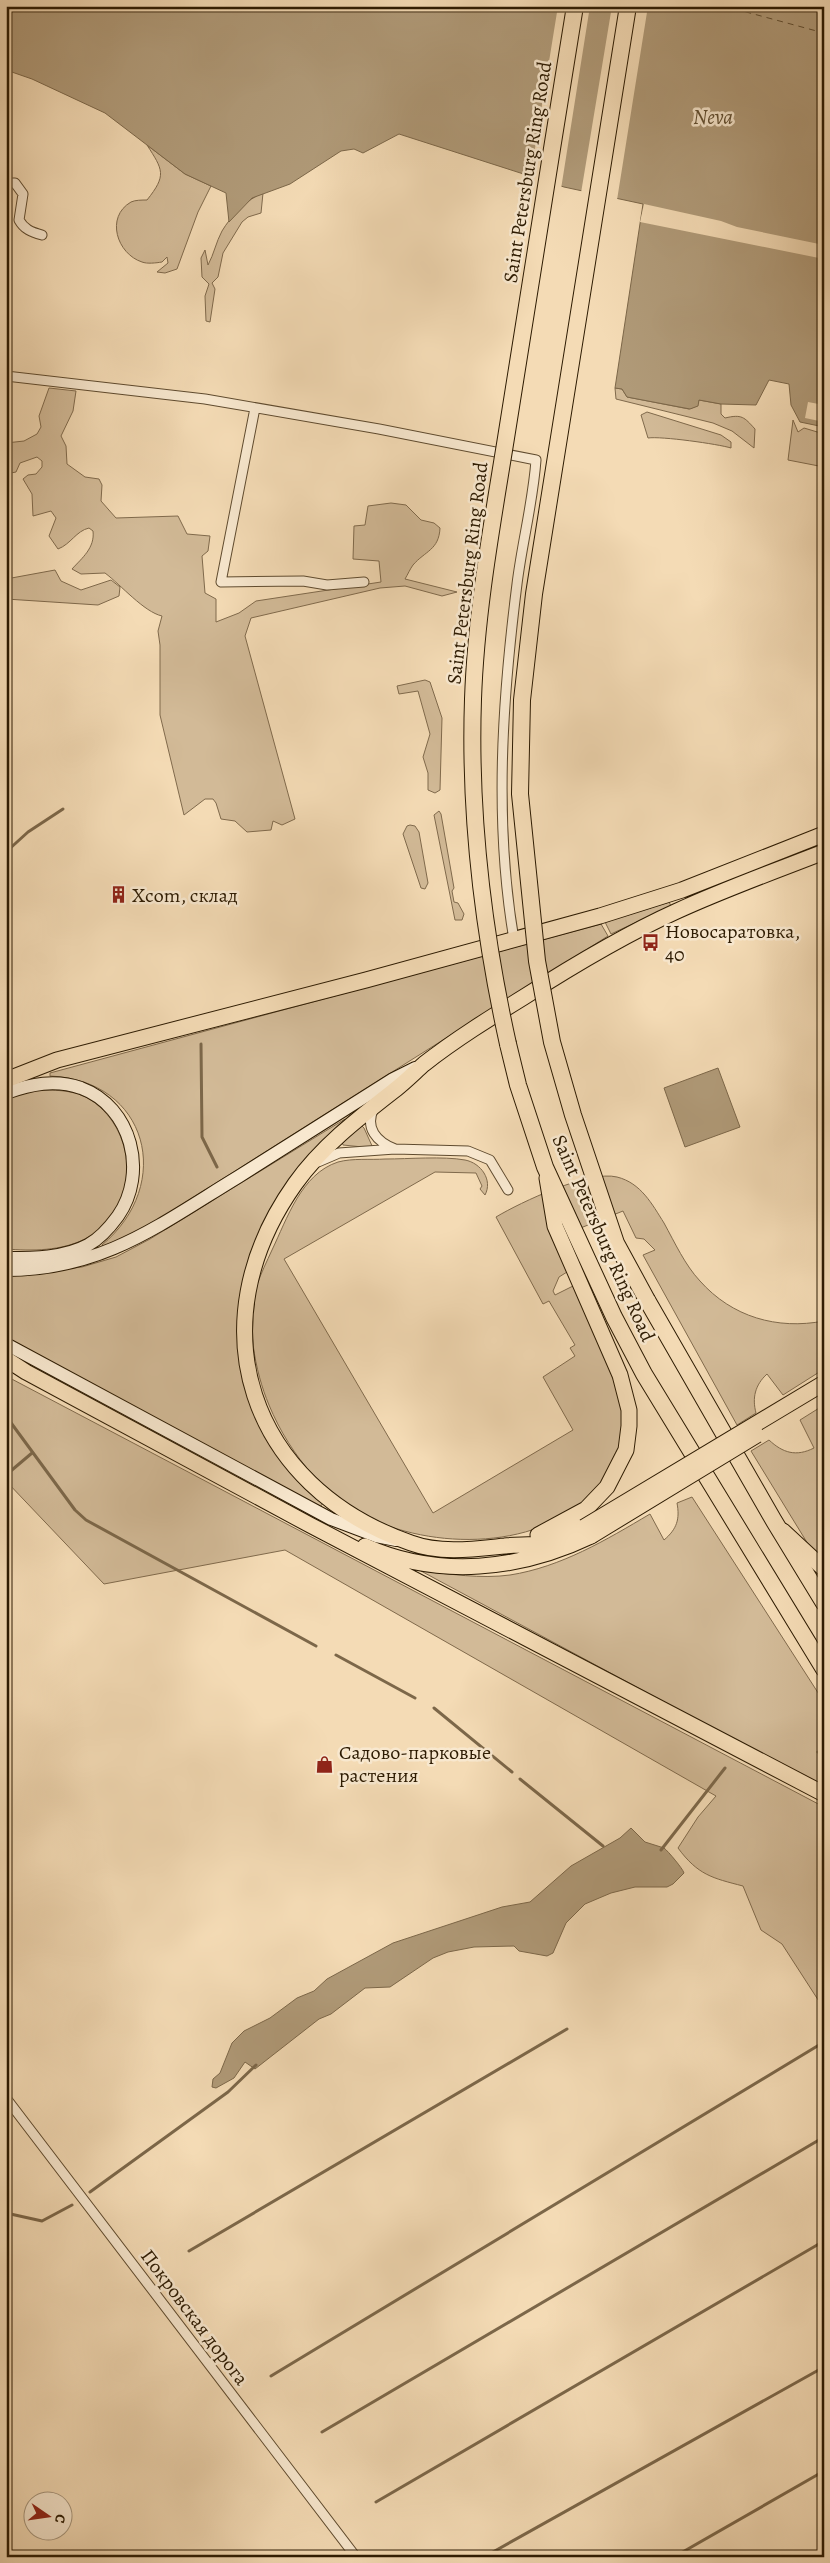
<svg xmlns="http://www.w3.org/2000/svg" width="830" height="2563" font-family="Alegreya,serif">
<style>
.green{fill:#d2ba97;stroke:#806a4c}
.water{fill:#b09a78;stroke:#7c6749}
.pier{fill:#f4dbb5}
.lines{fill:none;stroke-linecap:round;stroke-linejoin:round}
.stream{stroke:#7c6749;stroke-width:3}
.ferry{stroke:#614e31;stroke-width:1;stroke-dasharray:6 5;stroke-linecap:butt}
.street-casing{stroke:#5f4b2f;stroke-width:11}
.secondary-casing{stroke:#2d1b02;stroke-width:14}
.primary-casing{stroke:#2d1b02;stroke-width:17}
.highway-casing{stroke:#2d1b02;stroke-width:18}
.street{stroke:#f8e8cf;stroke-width:9}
.secondary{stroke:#f8e8cf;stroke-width:12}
.primary{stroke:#f4dbb5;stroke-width:15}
.highway{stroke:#f4dbb5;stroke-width:16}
.primary-bridge-casing{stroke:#2d1b02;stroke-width:17;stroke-linecap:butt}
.highway-bridge-casing{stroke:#2d1b02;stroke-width:18;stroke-linecap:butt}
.primary-bridge{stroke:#f4dbb5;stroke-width:15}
.highway-bridge{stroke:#f4dbb5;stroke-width:16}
.labels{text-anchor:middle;stroke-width:5;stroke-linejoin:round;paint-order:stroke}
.street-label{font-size:20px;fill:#2d1b02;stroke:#f8e8cf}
.poi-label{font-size:20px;fill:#2d1b02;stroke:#f8e8cf;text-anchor:start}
.water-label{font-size:21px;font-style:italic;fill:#614e31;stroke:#f8e8cf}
</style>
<rect width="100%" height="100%" fill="#f4dbb5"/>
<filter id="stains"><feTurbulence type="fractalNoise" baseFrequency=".004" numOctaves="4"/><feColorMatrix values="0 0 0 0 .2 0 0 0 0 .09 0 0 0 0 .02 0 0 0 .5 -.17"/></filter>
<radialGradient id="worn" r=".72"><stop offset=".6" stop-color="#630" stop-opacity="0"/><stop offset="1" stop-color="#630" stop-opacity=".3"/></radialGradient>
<path class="green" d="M147,145L185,174L211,186L198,212L177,269L165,273L157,272L168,263L167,257L162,262C156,263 147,264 142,262C117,254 105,217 131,202C135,200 142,200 147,200C167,175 163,170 147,145Z
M263,193L261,213L248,217L242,222L223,253L218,277L212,283L215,289L210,322L206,321L205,296L209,284L202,277L201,258L205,250L208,265C214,254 216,242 222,231C231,216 247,199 263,193Z
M49,388L76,391L73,411L61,436L66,446L67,464L85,477L99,479L102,485L101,501L116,518L178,516L187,534L210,536L208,551L202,556L205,593L216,599V622L239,613L256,601L381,582L379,561L353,559L354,526L365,525L368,506L391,503L406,505L421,520L434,523L440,528C439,550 425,551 413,565C410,569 408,574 405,579L457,592L442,596L405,586L380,588L251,618L245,636L295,819L282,825L273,821L271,830L247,832L235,821L221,819L216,803L213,799H205L184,815L160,715V645L158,631L162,616C144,612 121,585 105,573L81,574L72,569C82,558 95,548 93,531L89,528C76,531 71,544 58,549L49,536L56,518L51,511L33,516L32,494L23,479L28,475L36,474L42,467V461L37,457L20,463L16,472L11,473L6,469V443L24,441L37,434L41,427L39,416Z
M615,388L622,389L627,397L689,409L697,406L699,400L721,404V414L725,418C742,414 744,417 755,429L754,448L732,431L713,423L616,399Z
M647,412L721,435L731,442V448C718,444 661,436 648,438L641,415Z
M793,420L798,432L804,428L824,434V467L788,460Z
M55,570L61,581L81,590L111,580L120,587L119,596L98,605L6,599V579Z
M425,680L430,682L442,718L440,790L435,793L428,790V773L423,757L430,734L418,691L399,694L397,686Z
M439,811L441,814L454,888L452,891L454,902L458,903L464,914L462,920H455L434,815Z
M410,825L415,826L419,832L428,883L425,889L421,888L403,834L407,826Z
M669,902L671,906L611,934L605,922Z
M601,924L608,936L143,1229L103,1247L102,1245C175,1184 148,1080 50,1076V1073Z
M43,1090C60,1090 77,1091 91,1100C140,1133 140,1213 85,1239C61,1251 32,1251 6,1249V1100L23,1092Z
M345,1119L346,1121L291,1180L239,1326L269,1440L288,1469L323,1503L320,1507L6,1337V1276L82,1267L116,1257L150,1239Z
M361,1125L364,1128L373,1148L343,1145L342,1142Z
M385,1159C409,1159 443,1156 465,1160C481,1163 493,1180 485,1195L480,1189L482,1186L476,1173L435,1172L284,1259L433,1513L573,1430L543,1377L575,1356L570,1348L575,1345L549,1301L543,1304L496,1217C521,1202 589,1170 617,1177C641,1183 652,1204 664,1223C675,1243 685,1265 700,1281C732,1317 777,1330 824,1321V1369L783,1395L767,1374C755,1385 752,1398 756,1413L737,1425L643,1255L655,1250L644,1239L636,1238L623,1211L553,1239L567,1272L559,1277L553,1291L555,1295L575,1285C590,1318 605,1350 615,1385C618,1394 622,1404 623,1413C624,1431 620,1451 611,1467C570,1545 458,1553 383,1524C330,1504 290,1456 269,1405C255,1372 245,1320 257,1285C261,1273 267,1261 272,1250C287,1219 301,1174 338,1162C353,1158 371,1160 385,1159Z
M6,1376L824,1807V2009L782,1944L761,1930L743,1886C712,1878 698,1875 678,1848L698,1817L716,1796L285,1550L104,1584L6,1481Z
M824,1405V1561L811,1549L751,1451L769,1440C783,1453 796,1457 814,1448L800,1420Z
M692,1497L824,1702V1788L421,1571C450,1574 481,1579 510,1575C561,1567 606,1540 650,1514L664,1540C677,1529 680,1519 677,1503Z"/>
<path class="water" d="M6,6H824V427L800,422L791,405L789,384L769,380L756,405L721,404L699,400L698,406L690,409L627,397L622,389L615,388L643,204L564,187L399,134L363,153L354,149L341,151L290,184L252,198L229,222L226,193L185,174L105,113L32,79L6,70Z
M718,1068L740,1127L685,1147L664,1088Z
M631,1828L645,1842L664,1848C668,1851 683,1869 684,1873L673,1884L667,1887H635L611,1893L585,1904L566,1923L553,1953L547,1956L519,1951L514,1946L474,1947L448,1952L433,1958L390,1987L365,1988L331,2014L319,2019L255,2069L245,2062L234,2078L216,2088L212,2087L213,2079L220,2073L232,2043L244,2031L270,2018L297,1998L314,1991L327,1979L393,1943L502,1907L530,1902L571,1866L620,1838Z"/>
<path class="pier" d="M558,6H590L561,189L530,179Z
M612,6H648L617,200L581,193Z
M644,204L721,221L737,227L824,245V259L640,222Z
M808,402L824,405V422L805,418Z"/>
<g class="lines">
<path class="stream" d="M6,852L28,832L63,809
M201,1044L202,1137L217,1167
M6,1416L75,1510L86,1520L316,1646
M6,1475L32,1453
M336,1655L415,1698
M434,1708L512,1772
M818,1752L824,1751
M520,1779L603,1846
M661,1850L725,1768
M90,2192L228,2092L256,2065
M6,2213L42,2221L72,2205
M189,2251L567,2029
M271,2376L824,2042
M322,2432L824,2137
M376,2502L824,2241
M484,2557L824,2367
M674,2557L824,2471"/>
<path class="ferry" d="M724,6L824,33"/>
<defs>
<path id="street" d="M6,183H15L23,194L19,220C24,229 31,232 42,235
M6,376L205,399L379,429L536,460C533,502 522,543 517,584C502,702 494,822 514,940
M255,408L221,582L303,581L327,585L364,582
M374,1108C364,1128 377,1142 395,1149
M318,1162L339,1153L395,1149L468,1151L490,1160L508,1190
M6,2098L356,2557"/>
<path id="secondary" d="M6,1093C31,1084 55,1079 81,1088C132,1107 148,1173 118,1216C110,1227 101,1238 88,1245C64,1258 33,1258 6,1258
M6,1270C103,1270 159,1225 238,1177C290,1144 341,1112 393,1079L415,1068
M6,1344L331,1519L376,1536L396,1540"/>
<path id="primary" d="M6,1080L57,1060L366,980L600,916L682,890L824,834
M6,1359L26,1372L310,1525L824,1794
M584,1527C571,1532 557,1540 543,1543C531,1546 517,1544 505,1546C475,1549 441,1554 411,1543C249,1487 195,1325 295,1184C322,1146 360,1117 396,1089C406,1081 415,1072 424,1064C456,1039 490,1018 524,997C574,965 624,935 677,911C725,889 775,871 824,852
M783,1531L824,1569
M538,1535L586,1509L607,1487L626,1450L629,1426V1410L620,1375L555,1226L547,1178
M365,1546C439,1579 520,1570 591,1536"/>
<path id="highway" d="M508,1044L518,1085L545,1167L614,1317L644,1374L824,1669
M647,1300L774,1521L824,1603"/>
</defs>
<use href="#street" class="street-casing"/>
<use href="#secondary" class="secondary-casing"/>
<use href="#primary" class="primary-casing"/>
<use href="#highway" class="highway-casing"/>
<use href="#street" class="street"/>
<use href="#secondary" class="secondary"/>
<use href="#primary" class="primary"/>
<use href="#highway" class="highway"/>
<defs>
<path id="primary-bridge" d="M584,1527L824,1383
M591,1536L757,1435"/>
<path id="highway-bridge" d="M628,6L534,594L522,700L520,794L537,961L552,1042L573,1115L616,1243L647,1300
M508,1044C483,931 469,816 473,699C476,612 492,525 506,438C528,294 552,150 575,6"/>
</defs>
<use href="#primary-bridge" class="primary-bridge-casing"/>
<use href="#highway-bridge" class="highway-bridge-casing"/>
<use href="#primary-bridge" class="primary-bridge"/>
<use href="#highway-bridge" class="highway-bridge"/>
</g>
<defs>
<symbol id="building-bare" viewBox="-9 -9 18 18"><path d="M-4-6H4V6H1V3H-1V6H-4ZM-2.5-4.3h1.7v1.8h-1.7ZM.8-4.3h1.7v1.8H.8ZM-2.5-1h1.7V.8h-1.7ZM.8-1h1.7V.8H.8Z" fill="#8f2418" stroke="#f8e8cf" stroke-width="2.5" paint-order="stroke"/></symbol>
<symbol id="bus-bare" viewBox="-9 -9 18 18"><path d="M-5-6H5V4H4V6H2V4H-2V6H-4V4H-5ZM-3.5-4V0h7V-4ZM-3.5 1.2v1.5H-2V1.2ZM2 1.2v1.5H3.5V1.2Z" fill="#8f2418" stroke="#f8e8cf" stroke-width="2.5" paint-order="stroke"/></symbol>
<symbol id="shop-bare" viewBox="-9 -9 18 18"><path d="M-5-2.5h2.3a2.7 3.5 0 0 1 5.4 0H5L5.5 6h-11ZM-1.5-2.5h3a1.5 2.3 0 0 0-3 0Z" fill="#8f2418" stroke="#f8e8cf" stroke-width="2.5" paint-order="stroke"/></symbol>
</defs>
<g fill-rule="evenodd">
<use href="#building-bare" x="106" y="882" width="25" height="25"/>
<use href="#bus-bare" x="638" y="930" width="25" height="25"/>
<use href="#shop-bare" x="312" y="1752" width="25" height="25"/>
</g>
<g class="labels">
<g class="street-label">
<text transform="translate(527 172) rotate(-81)" y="7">Saint Petersburg Ring Road</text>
<text transform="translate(467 573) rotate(-83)" y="7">Saint Petersburg Ring Road</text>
<text transform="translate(604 1238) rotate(66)" y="7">Saint Petersburg Ring Road</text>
<text transform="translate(195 2317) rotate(53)" y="7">Покровская дорога</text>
</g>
<g class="poi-label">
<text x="132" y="902">Xсom, склад</text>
<text x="665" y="938">Новосаратовка,<tspan x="665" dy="23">40</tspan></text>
<text x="339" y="1759">Садово-парковые<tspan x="339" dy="23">растения</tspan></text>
</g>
<g class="water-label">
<text x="713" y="124">Neva</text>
</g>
</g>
<rect width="830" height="2563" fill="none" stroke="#f4dbb5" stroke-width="25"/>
<rect x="8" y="8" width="815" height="2548" fill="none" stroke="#2d1b02" stroke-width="2.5"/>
<rect x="12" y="12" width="805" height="2538" fill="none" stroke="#2d1b02"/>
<g transform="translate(48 2516) rotate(103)"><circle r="24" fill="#f8e8cf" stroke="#a7967d"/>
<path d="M0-4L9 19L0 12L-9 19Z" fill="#8f2418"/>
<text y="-8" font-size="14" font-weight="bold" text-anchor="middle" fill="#2d1b02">С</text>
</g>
<rect width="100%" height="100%" filter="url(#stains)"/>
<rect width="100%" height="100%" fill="url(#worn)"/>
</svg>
